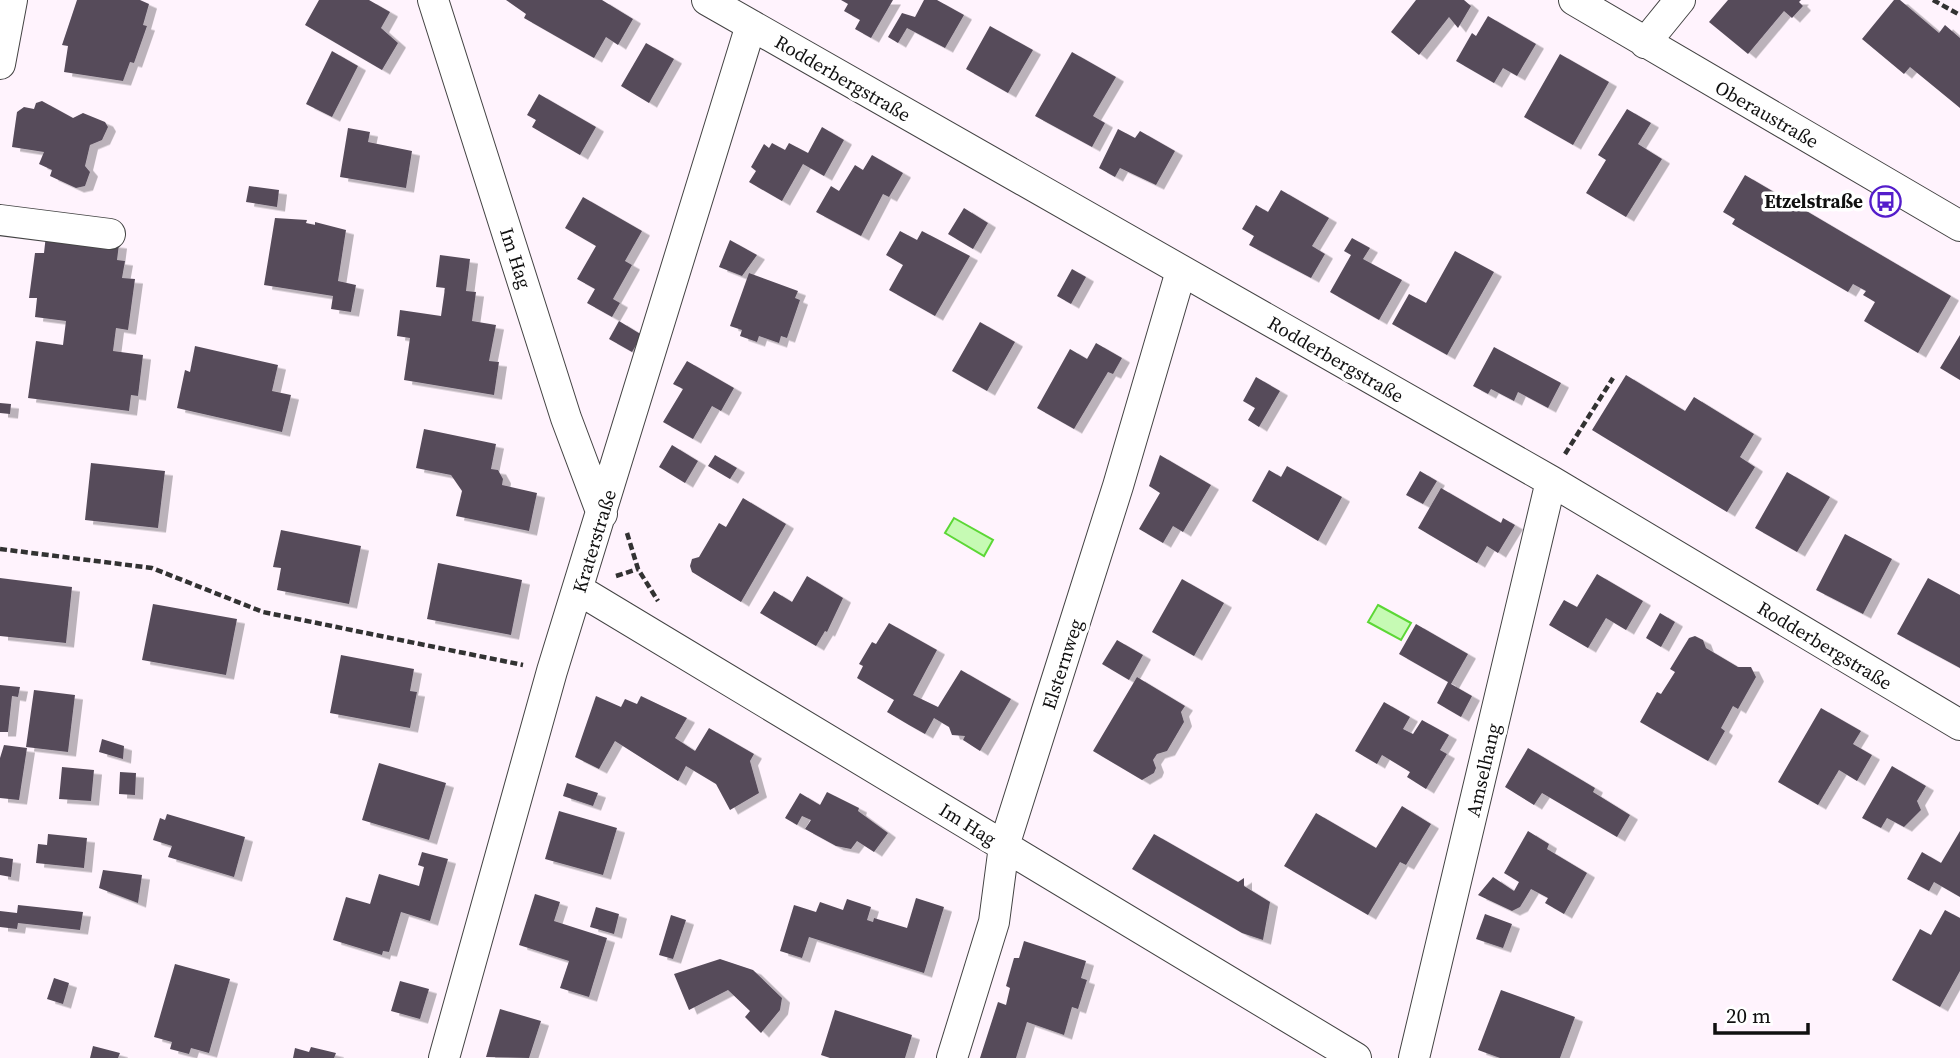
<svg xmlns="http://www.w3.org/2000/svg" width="1960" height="1058" font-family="'Source Serif 4',serif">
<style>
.water{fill:#c6fab4;stroke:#5cd736;stroke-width:2}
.building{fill:#564c5a;filter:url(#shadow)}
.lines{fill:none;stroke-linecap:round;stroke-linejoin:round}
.minor-casing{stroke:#434343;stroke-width:32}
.path{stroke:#323232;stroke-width:4.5;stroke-dasharray:7 3.5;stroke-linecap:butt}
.minor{stroke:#fff;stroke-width:30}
.labels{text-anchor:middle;stroke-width:7;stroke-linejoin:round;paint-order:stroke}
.street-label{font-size:19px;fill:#101010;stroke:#fff}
.poi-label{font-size:19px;font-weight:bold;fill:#101010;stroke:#fff;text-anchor:end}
</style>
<defs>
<filter id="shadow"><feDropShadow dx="8" dy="4.5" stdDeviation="0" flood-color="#0004"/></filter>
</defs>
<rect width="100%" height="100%" fill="#fff3fd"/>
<path class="water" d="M954,518L993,540L984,556L945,533Z
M1378,605L1411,623L1401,640L1368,622Z"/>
<path class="building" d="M77,0H140L149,4L143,25L147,26L134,63L130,62L123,81L64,72L68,46L62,45Z
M319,0H369L390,12L381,28L398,43L382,70L305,25Z
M506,0H602L633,19L618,45L606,37L594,58L524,18L526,14Z
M841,0H893L871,38L855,29L860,20L844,11L848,4Z
M924,0H937L964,15L945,48L907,28L898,43L888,37L902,13L915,17Z
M1416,0H1464L1471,6L1458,28L1449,17L1419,55L1391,32Z
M1728,0H1801L1799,2L1803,6L1792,18L1784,11L1748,54L1709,22Z
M1894,0H1900L1939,33L1945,25L1960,38V108L1910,67L1904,74L1862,39Z
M1488,16L1536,44L1517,76L1503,68L1494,83L1456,61L1472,33L1476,36Z
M990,26L1033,50L1008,93L966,69Z
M646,43L674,59L649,103L621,86Z
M332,51L358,66L332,117L306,104Z
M1072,52L1116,77L1093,116L1105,123L1092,147L1035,116Z
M1560,54L1609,82L1573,145L1524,117Z
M539,94L596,127L580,155L532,127L536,120L527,115Z
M42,101L73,118L83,113L105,122L108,127L102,140L90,145L85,166L90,172L85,186L76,188L50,176L52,170L39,164L44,152L12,147L17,112L24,107L34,109L36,103Z
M1627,109L1651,123L1638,144L1662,159L1626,217L1586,193L1606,160L1598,155Z
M822,127L844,140L824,176L803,164L782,201L749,182L756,171L751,167L764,144L769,148L772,143L785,150L789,143L808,153Z
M348,128L370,132L368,142L412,151L406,188L340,177Z
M1118,129L1135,138L1140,131L1175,151L1156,185L1120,168L1115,177L1099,168Z
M872,155L903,173L889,197L883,194L861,236L816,212L831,186L839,191L855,165L863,170Z
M1745,175L1951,296L1918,353L1864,321L1875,302L1863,295L1866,291L1853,284L1848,292L1732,224L1735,219L1723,212Z
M249,186L279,190L277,207L246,202Z
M1281,190L1329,218L1312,246L1325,254L1311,278L1249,245L1254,236L1242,229L1256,205L1268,212Z
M583,197L642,231L625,261L632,265L613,299L620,303L612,317L587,303L595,289L577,279L596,246L565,228Z
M964,208L988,223L973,249L948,234Z
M275,218L307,220L306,223L315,225V222L346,230L338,281L356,285L351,312L331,309L333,296L264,285Z
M900,231L917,240L922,231L970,256L935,316L889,290L903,265L886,255Z
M46,235L119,244L117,260L125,261L122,278L135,279L128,330L116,328L113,351L143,355L138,396L131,395L129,411L28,398L36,341L63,345L66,321L35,317L37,298H29L35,253H44Z
M1352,238L1370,248L1363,259L1402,280L1379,320L1330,292L1351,255L1344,251Z
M730,240L757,255L742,276L719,267Z
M1455,251L1494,272L1447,355L1392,324L1409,294L1426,303Z
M440,255L470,259L466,291L476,292L472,321L496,325L489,361L499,362L494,395L404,380L410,338L397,336L400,310L441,316L445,288L436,287Z
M1072,269L1086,277L1071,304L1057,296Z
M749,273L798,291L795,298L800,300L787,338L781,336L779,343L759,336L757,342L740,336L742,330L730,326Z
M619,321L642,335L632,352L609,339Z
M980,322L1015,342L987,391L952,371Z
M1960,335V380L1940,368Z
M1096,343L1122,358L1113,374L1108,372L1074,429L1037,408L1070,349L1087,359Z
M195,346L278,365L272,391L291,395L282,432L177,408L185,370L190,372Z
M1494,347L1561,383L1548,408L1518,392L1514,401L1491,389L1488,394L1473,386Z
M687,361L734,388L721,411L712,406L693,439L663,422L683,389L673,384Z
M1626,375L1685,411L1694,397L1754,434L1740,457L1755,467L1727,512L1592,430Z
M1256,377L1280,391L1259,427L1248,420L1255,408L1243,401Z
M0,403L11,404L10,414L0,413Z
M424,429L496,444L491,469L498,470L503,479L502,485L537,493L529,531L456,516L462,491L451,475L416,468Z
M672,445L698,461L685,483L659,467Z
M715,455L737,468L730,479L708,466Z
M1160,455L1211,485L1183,532L1173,526L1163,543L1139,529L1160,493L1149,486Z
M91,463L165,471L158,528L85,520Z
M1287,466L1342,497L1318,541L1252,501L1269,470L1281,477Z
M1420,471L1437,481L1423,504L1406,495Z
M1787,472L1830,497L1797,552L1755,528Z
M1441,488L1501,523L1503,518L1515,525L1498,553L1487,546L1477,563L1418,528Z
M743,498L786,524L741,602L692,572L690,566L692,559L699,557L719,523L726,527Z
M281,530L361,546L349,604L277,590L281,568L273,567Z
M1845,534L1892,559L1863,614L1816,590Z
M438,563L522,580L511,635L427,619Z
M1597,574L1643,601L1626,630L1606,618L1588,648L1549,625L1564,600L1577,607Z
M807,576L843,598L827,632L825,631L816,646L760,613L774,591L792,602Z
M0,578L72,587L66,643L0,636Z
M1928,578L1960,595V668L1897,634Z
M1182,579L1224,603L1194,656L1152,632Z
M153,604L237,619L226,675L142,660Z
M1660,613L1675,622L1661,647L1646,638Z
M889,623L937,650L913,695L938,707L961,670L1011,699L980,751L963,740L965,736L952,735L949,727L934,718L925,734L909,725L887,712L894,700L857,678L863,666L859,664L872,642L876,644Z
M1416,624L1468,654L1451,684L1472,696L1461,717L1437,703L1448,682L1399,654Z
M1695,636L1703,640L1706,648L1738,667H1751L1756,677L1738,709L1733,706L1721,728L1725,731L1708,761L1640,722L1657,692L1661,694L1675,672L1670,669L1689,638Z
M1117,640L1143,655L1129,680L1102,664Z
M341,655L414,669L410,691L417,692L410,728L330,713Z
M1137,677L1185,706L1181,712L1184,722L1167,751L1157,754L1153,760L1156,768L1154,773L1142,780L1093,751Z
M0,685L20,687L18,697L12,696L8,732H0Z
M34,690L75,695L68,752L26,747Z
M596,696L621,707L625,699L637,704L641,696L687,718L675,738L695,751L709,728L754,754L750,761L759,793L730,810L716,784L686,766L678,781L615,741L599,769L575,757Z
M1384,702L1410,717L1403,729L1413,734L1422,720L1449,735L1440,750L1447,754L1426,789L1407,777L1410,772L1382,755L1377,764L1355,751Z
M1821,708L1861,731L1853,744L1872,755L1857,781L1839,770L1818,805L1778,782Z
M102,739L124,746L123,759L99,752Z
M4,745L27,748L19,800L0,798V758Z
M1528,748L1595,788L1593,792L1630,815L1617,837L1542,793L1534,805L1505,787Z
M379,763L446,783L429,840L362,820Z
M1892,766L1926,786L1917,801L1921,810L1904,827L1887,818L1881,828L1862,818Z
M62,767L94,770L91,801L59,799Z
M120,772L136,773L135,795L119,794Z
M567,783L598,793L593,806L563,796Z
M827,792L859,808L858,811L888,833L874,852L857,841L851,849L836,846L805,829L811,820L802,816L797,825L785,818L800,793L820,805Z
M1402,806L1431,824L1406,865L1400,862L1368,915L1284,866L1316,813L1376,848Z
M559,811L617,828L603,875L545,859Z
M167,814L245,837L234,877L168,857L172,846L153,840L160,818L165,820Z
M1528,831L1549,844L1547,849L1587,873L1564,914L1545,903L1548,898L1531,889L1520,907L1512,911L1478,895L1493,877L1514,891L1519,882L1504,873Z
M1960,831V897L1934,882L1929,891L1907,879L1922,852L1941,863Z
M48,834L87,838L84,868L36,863L38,844L47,845Z
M1154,834L1238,882L1244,878V886L1270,902L1263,940L1242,933L1132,869Z
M422,852L448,859L430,921L401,912L389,952L383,951L382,955L333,940L346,897L370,904L379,874L419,886L424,867L418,865Z
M0,857L13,859L11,877L0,875Z
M103,870L142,875L138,903L99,888Z
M535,894L560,902L554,921L607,938L589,997L560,988L569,961L519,945Z
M916,898L944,907L924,973L809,937L802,958L780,951L794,905L816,912L820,902L843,910L847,899L871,907L867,920L873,922L874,918L907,928Z
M18,905L83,912L80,930L18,923L17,929L0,927V911L17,913Z
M596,907L619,914L614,934L590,927Z
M1945,910L1960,918V971L1940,1007L1892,980L1920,929L1931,935Z
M1485,914L1512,924L1503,948L1476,939Z
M671,915L686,920L673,959L659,955Z
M1024,941L1086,961L1081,978L1087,980L1078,1009L1072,1007L1064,1035L1027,1022L1016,1058H980L998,1002L1006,1005L1010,988L1006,986L1014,958H1019Z
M720,959L753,970L782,998L780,1010L761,1033L745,1017L750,1011L728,990L689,1010L674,974Z
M175,964L230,979L209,1053L191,1048L189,1054L170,1049L172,1042L154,1037Z
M54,978L69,983L63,1004L47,999Z
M400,981L429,989L420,1019L391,1011Z
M1501,990L1575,1017L1560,1058H1500L1478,1050Z
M500,1009L541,1021L529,1058L486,1057Z
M835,1010L912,1035L905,1058H830L821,1055Z
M93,1046L120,1053L118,1058H90Z
M311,1047L336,1053L334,1058H293L295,1048L309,1052Z"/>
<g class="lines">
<defs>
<path id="minor" d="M433,0L566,418L602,514
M707,0L1551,481L1960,725
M1574,0L1960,226
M1645,43L1680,0
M0,64L12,0
M0,220L110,234
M579,590L1356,1058
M444,1058L552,671L751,25
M952,1058L994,922L1004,846L1118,486L1181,271
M1414,1058L1551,481"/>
</defs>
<use href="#minor" class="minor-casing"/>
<path class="path" d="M1933,0L1960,15
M1565,454L1613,378
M627,533L638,569L658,601
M0,549L152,568L263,612L523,665
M616,576L638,569"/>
<use href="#minor" class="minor"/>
</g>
<defs>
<symbol id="bus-ring" viewBox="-11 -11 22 22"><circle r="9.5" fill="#fff" stroke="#541dcb" stroke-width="1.5"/><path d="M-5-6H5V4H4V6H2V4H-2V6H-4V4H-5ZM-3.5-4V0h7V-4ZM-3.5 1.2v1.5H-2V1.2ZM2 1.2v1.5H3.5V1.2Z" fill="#541dcb"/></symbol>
</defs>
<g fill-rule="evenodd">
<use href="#bus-ring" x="1868" y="184" width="35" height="35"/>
</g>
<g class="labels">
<g class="street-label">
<text transform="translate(843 78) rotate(30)" y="7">Rodderbergstraße</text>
<text transform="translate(1767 114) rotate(30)" y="7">Oberaustraße</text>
<text transform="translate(516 258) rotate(72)" y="7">Im Hag</text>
<text transform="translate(1336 359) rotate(30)" y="7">Rodderbergstraße</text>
<text transform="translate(594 541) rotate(-73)" y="7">Kraterstraße</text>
<text transform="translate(1825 645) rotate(31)" y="7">Rodderbergstraße</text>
<text transform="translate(1062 664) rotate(-72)" y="7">Elsternweg</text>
<text transform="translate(1483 770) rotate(-77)" y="7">Amselhang</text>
<text transform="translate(968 824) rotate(32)" y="7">Im Hag</text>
</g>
<g class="poi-label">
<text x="1863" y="208">Etzelstraße</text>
</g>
</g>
<path d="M1715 1023v10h93v-10" fill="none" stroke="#101010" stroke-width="3.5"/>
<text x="1726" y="1023" font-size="21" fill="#101010" stroke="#ffffff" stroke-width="5" paint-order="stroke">20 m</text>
</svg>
